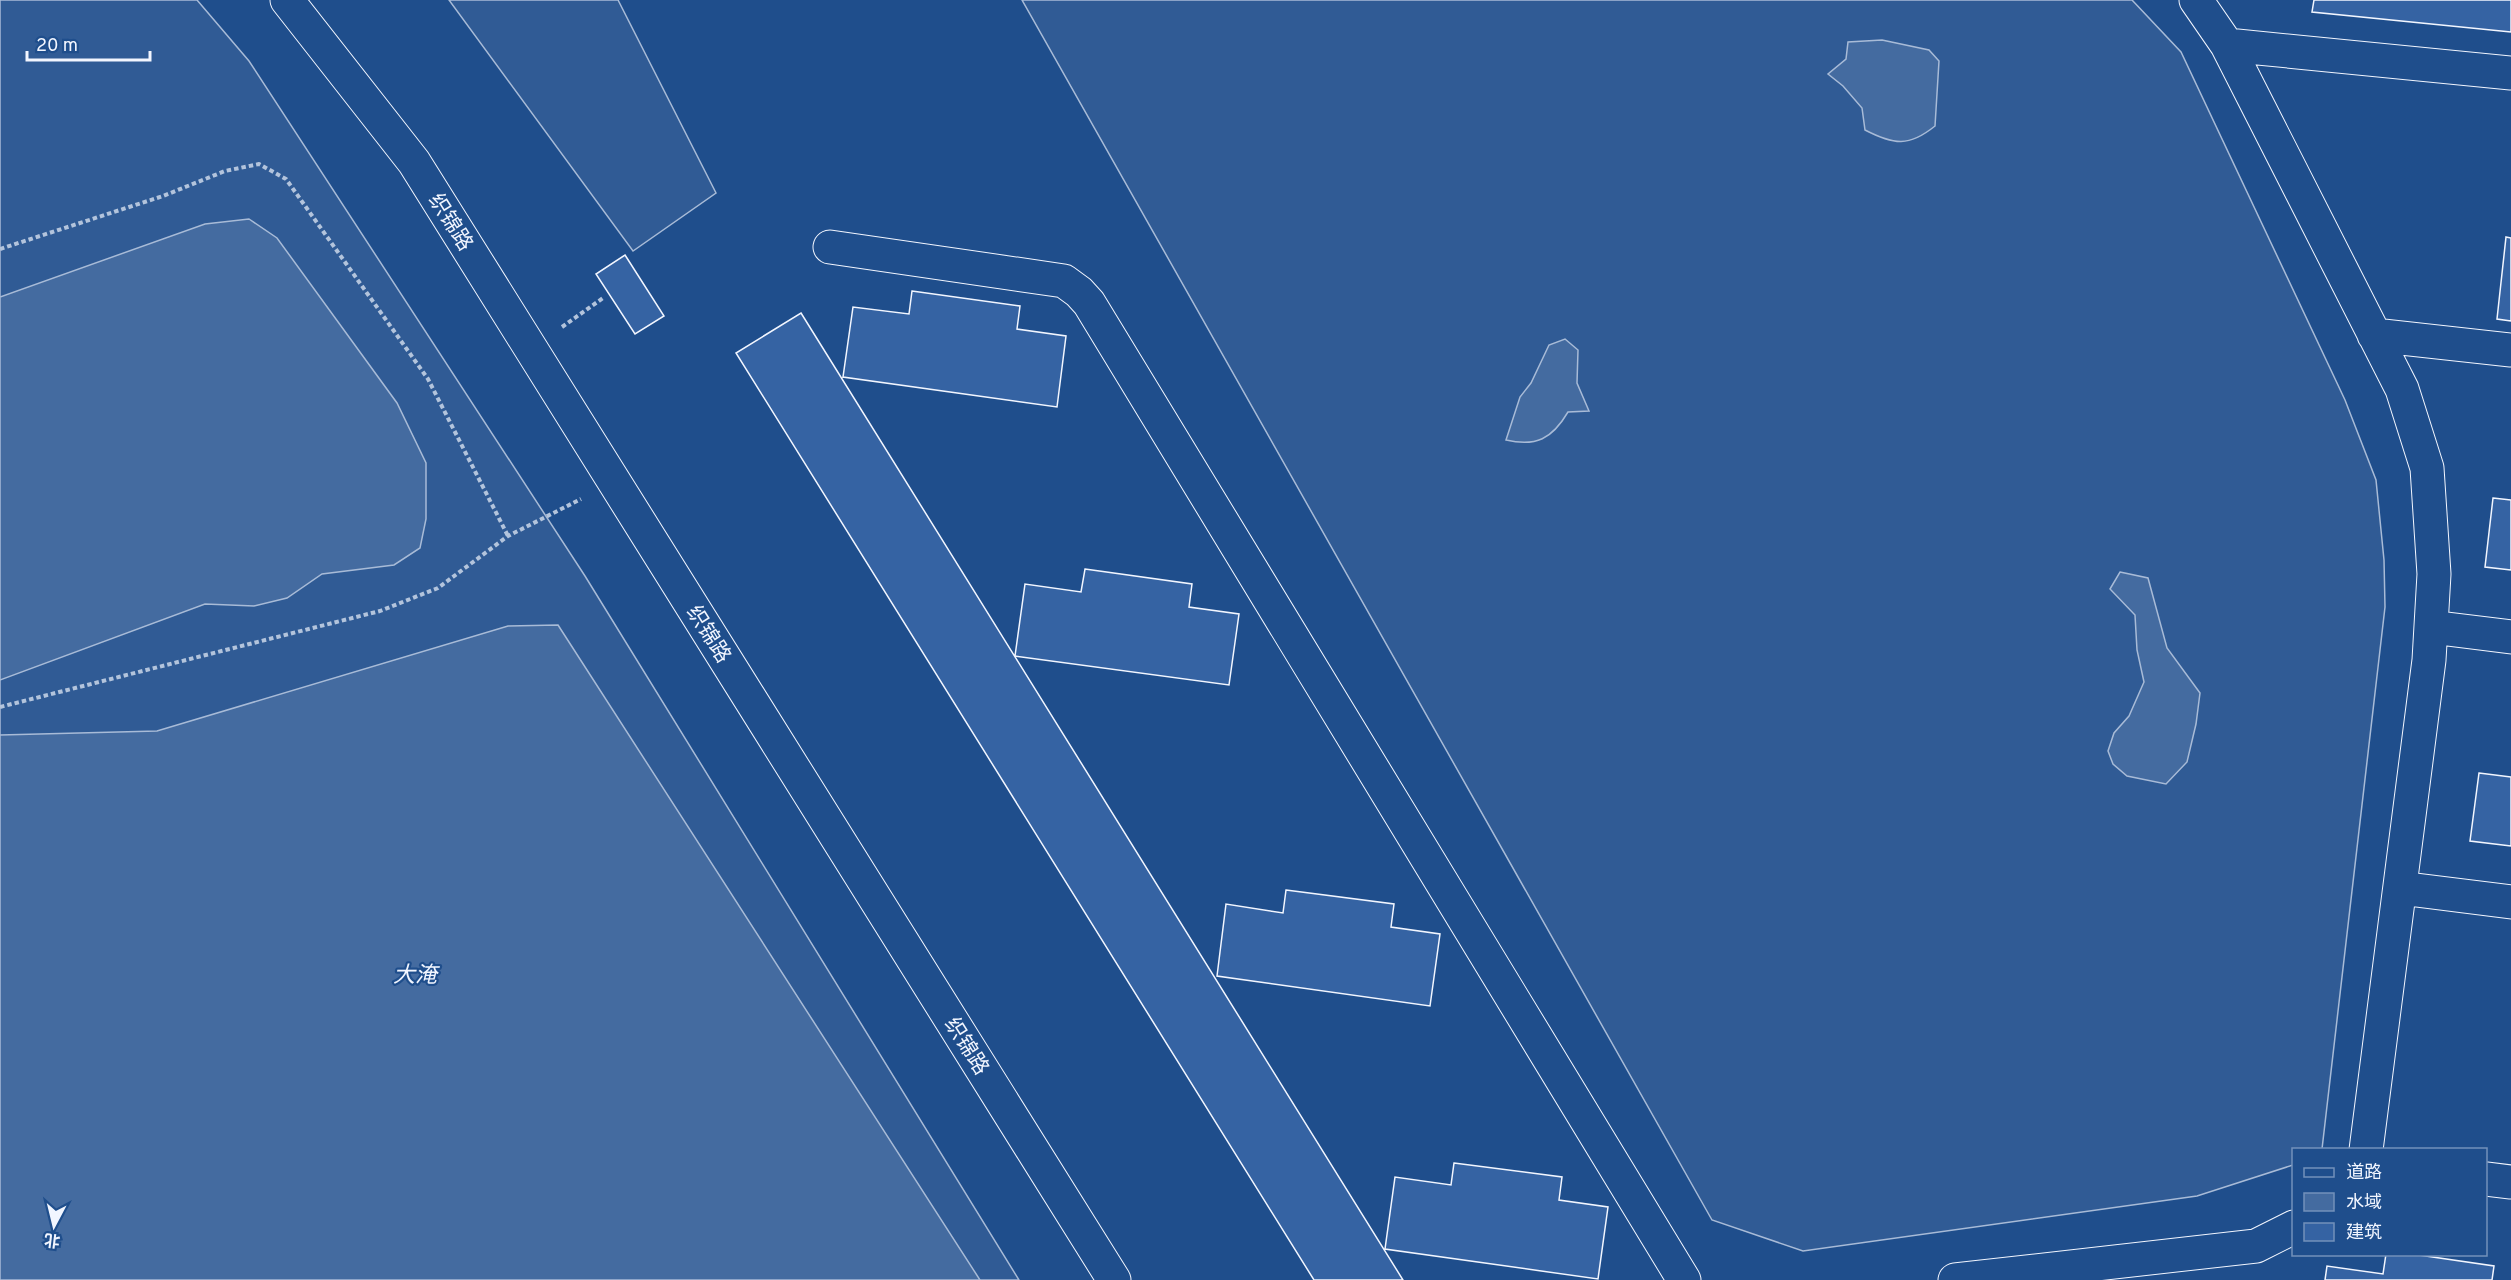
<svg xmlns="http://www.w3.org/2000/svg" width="2511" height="1280" font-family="Overpass,'Noto Sans SC',sans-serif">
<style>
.built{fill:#305b95;stroke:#a8bbd7;stroke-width:1.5}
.water{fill:#446ba0;stroke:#a8bbd7;stroke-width:1.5}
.building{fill:#3563a3;stroke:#f2f6ff;stroke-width:1.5}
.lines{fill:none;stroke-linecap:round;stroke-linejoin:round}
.minor-casing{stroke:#f2f6ff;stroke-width:35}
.path{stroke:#b3c4dc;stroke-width:4;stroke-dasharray:4.5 3;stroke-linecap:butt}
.minor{stroke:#1f4e8c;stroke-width:33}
.labels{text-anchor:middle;stroke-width:4.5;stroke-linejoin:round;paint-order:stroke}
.street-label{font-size:21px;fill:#f2f6ff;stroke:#1f4e8c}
.water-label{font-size:22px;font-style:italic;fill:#f2f6ff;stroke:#1f4e8c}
</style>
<rect width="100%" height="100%" fill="#1f4e8c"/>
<path class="built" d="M0,0H197L249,61L585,576L1019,1280H0Z
M449,0H618L716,193L633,251Z
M1022,0H2132L2181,52L2345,400L2376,480L2384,560L2385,607L2322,1149L2294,1150L2293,1165L2197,1196L1803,1251L1712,1220Z"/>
<path class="water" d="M1882,40L1929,50L1939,61L1935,126C1909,147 1894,145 1865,130L1862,108L1843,86L1828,74L1846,59L1848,42Z
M249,219L277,238L397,403L426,463V519L420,548L394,565L322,574L287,598L254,606L205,604L0,680V297L205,224Z
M1565,339L1578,350L1577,383L1589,411L1568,412C1552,439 1536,447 1506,440L1520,397L1531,383L1549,345Z
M2120,572L2148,578L2167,648L2200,693L2196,724L2187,762L2166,784L2127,776L2113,764L2108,751L2114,733L2129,716L2144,682L2137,650L2135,615L2110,589Z
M558,625L980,1280H0V735L157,731L508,626Z"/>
<path class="building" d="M2314,0H2511V32L2312,12Z
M2506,237L2511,238V321L2497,319Z
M625,255L664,316L635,334L596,274Z
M912,291L1020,306L1017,329L1066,336L1057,407L843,377L853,307L909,314Z
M801,313L1403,1280H1314L736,353Z
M2493,498L2511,500V570L2485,567Z
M1085,569L1192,584L1189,607L1239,614L1229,685L1015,656L1025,584L1081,592Z
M2479,773L2511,777V846L2470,841Z
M1286,890L1394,904L1391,927L1440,934L1430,1006L1217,976L1226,904L1283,913Z
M1454,1163L1562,1177L1559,1200L1608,1207L1598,1279L1385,1249L1395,1177L1451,1185Z
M2386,1254H2412L2494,1266L2492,1280H2325L2327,1266L2383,1274Z"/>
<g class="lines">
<defs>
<path id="minor" d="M287,0L414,162L1114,1280
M2196,0L2227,45L2402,389L2427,468L2434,574L2429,660L2366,1150
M2227,45L2511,73
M830,247L1064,281L1079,292L1089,303L1684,1280
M2374,335L2511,350
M2431,627L2511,637
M2400,888L2511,902
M2486,1179L2511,1182
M1955,1280L2256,1246L2294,1227"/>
</defs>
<use href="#minor" class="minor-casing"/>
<path class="path" d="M0,249L163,196L225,171L259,164L286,179L428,379L508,536
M562,327L603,298
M0,707L380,611L438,588L508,536L581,499"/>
<use href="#minor" class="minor"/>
</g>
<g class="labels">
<g class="street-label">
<text transform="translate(451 222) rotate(58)" y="7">织锦路</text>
<text transform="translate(709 634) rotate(58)" y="7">织锦路</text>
<text transform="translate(967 1046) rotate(58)" y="7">织锦路</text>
</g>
<g class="water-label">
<text x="415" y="982">大淹</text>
</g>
</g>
<rect x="2292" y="1148" width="195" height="108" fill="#1f4e8c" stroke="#7391ba" stroke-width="1.5"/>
<rect x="2304" y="1168" width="30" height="9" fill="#1f4e8c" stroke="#7391ba" stroke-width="1.5"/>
<text x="2346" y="1178" font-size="18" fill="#f2f6ff">道路</text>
<rect x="2304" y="1193" width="30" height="18" fill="#446ba0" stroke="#7391ba" stroke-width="1.5"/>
<text x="2346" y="1208" font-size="18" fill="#f2f6ff">水域</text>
<rect x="2304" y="1223" width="30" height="18" fill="#3563a3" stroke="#7391ba" stroke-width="1.5"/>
<text x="2346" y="1238" font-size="18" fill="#f2f6ff">建筑</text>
<g transform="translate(54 1226) rotate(187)" stroke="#1f4e8c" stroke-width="4.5" paint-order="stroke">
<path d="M0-4.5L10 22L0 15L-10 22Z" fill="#f2f6ff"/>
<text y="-9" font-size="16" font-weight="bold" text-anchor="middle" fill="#f2f6ff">北</text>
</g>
<path d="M27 51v9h123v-9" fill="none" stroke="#f2f6ff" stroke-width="3"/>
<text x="36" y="51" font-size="18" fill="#f2f6ff" stroke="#1f4e8c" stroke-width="4.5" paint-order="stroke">20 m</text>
</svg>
